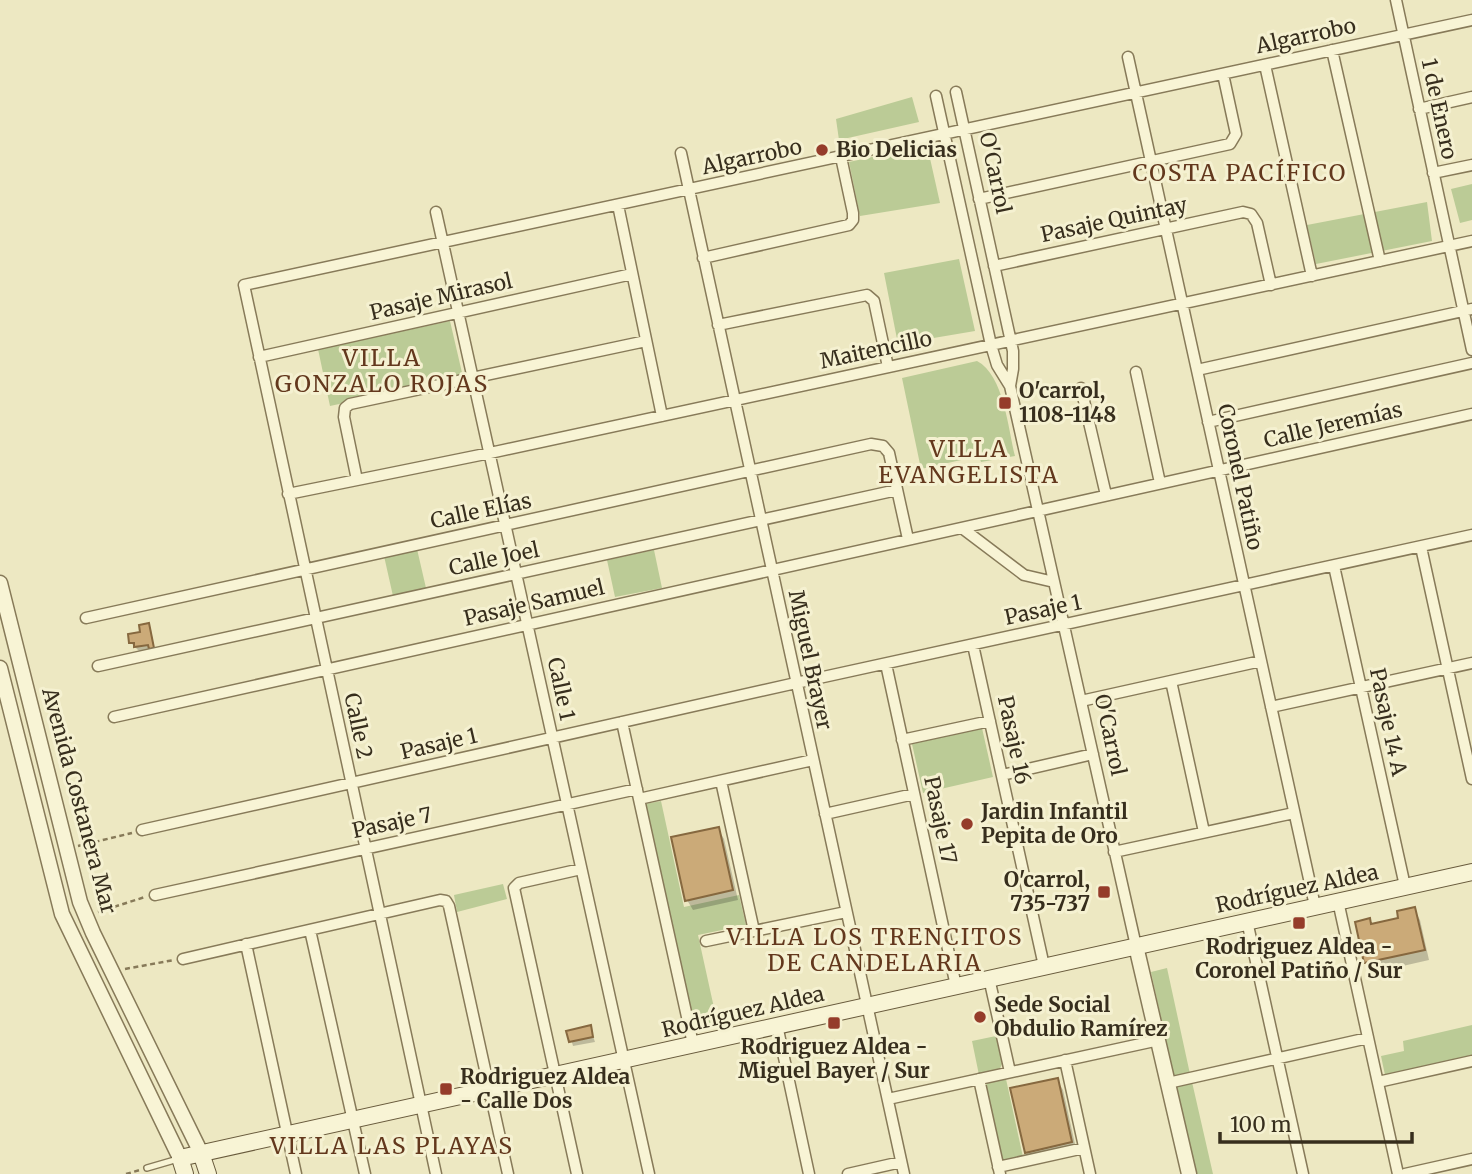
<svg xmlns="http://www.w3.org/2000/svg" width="1472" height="1174" font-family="Merriweather,serif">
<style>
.green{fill:#bbcb96}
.shadow{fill:#0003}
.building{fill:#cbaa78;stroke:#86683f;stroke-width:2}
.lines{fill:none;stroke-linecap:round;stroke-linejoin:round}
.service-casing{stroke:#877a59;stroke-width:8}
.minor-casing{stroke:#877a59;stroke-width:13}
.tertiary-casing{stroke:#877a59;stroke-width:17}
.secondary-casing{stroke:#695b3d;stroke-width:18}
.path{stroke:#877a59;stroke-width:2.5;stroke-dasharray:5 3.5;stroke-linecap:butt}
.service{stroke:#f8f4d5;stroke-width:5}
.minor{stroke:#f8f4d5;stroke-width:10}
.tertiary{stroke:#f8f4d5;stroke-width:14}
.secondary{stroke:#f8f4d5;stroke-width:16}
.poi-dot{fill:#953c2a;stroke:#f5f1d1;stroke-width:2.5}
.labels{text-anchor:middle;stroke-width:6;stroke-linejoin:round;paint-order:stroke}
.street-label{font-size:21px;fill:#372e1d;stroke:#f5f1d1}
.poi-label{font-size:21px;font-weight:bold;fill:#372e1d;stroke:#f5f1d1;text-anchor:start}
.neighbourhood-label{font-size:23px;letter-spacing:2px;fill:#63381d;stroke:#f5f1d1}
</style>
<rect width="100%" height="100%" fill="#ede8c2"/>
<path class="green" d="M912,97L919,122L839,140L836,119Z
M927,145L940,203L860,216L849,162Z
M1472,184V220L1460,223L1451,189Z
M1427,202L1432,241L1316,264L1307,225Z
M959,259L975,331L898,344L884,273Z
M450,321L463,377L330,406L318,349Z
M977,361C1004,375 1008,429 1015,456L981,462L979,456L921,469L902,378Z
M417,549L426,588L393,596L384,556Z
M654,550L662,588L615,597L607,560Z
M982,728L993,777L923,793L912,744Z
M661,801L684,907L739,895L746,925L698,935L718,1026L696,1031L645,804Z
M503,884L507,899L457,912L454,895Z
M1167,968L1190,1074L1174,1078L1151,972Z
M1472,1025V1055L1385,1075L1381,1056L1404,1051L1403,1041Z
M996,1036L1002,1064L999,1071L979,1075L972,1041Z
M1006,1079L1023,1157L1004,1161L999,1158L984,1088L987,1083Z
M1192,1082L1213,1174H1197L1176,1085Z"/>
<path class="shadow" d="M148,625L151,630L155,652L151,649L139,651L131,643Z
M718,829L724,839L738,900L693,910L687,900Z
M1414,909L1420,920L1429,960L1372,973L1366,962L1369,920L1372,925L1400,919Z
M590,1027L595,1042L573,1046L569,1032Z
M1057,1080L1063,1090L1077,1153L1032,1163L1026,1152Z"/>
<path class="building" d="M149,623L154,648L149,649L148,645L134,647V643H129L128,634L140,632L139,625Z
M719,827L733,890L685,901L671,837Z
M1415,907L1425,950L1364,963L1355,922L1370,918L1371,924L1398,918L1397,911Z
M591,1025L593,1037L569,1042L566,1031Z
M1058,1078L1072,1142L1025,1153L1010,1088Z"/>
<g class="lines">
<defs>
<path id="service" d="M147,1168L178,1159"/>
<path id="minor" d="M1396,0L1472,350
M1332,50L1380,261
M1128,57L1315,906
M1265,65L1312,276
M956,92L1013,351V369L1010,386
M936,96L991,345L997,365L1010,386L1136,946
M1419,109L1472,97
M681,153L904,1174
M1433,173L1472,165
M979,199L1230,144L1236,134L1223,74
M618,205L662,416
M436,212L649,1174
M703,258L849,225L853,220V213L841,157
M994,266L1243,212L1251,214L1257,223L1271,285
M718,325L867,295L874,301L888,367
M259,357L632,274
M1197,370L1472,309
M1136,372L1160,483
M1081,388L1106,495
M1208,422L1472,363
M357,480L344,417L345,408L350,404L646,341
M288,494L490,453L1472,241
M962,528L1024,575L1054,582
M1421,547L1472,779
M1334,566L1405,886
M86,618L871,444L883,446L889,453L908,539
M973,645L1044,966
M886,664L956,986
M98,666L897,490
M1171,681L1204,832
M1081,701L1261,661
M1271,707L1472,663
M114,717L1472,414
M622,722L693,1044
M902,740L990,721
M1002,775L1093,754
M721,781L754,931
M639,799L813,760
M825,814L914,794
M142,830L796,683L1472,535
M1114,852L1294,813
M155,895L637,789
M1338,901L1398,1174
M1247,921L1303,1174
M310,930L365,1174
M706,941L846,912
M246,944L296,1174
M183,959L440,900L446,901L449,906L508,1174
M989,978L1010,1072
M777,1025L809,1174
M1065,1060L1090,1174
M979,1079L1000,1174
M1378,1082L1472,1061
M1168,1083L1368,1038
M888,1099L1159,1040
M998,1167L1084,1148
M436,1174L244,285L1472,20
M577,1174L514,888L519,883L581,869
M848,1174L901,1162
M1405,1174L1472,1159"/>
<path id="tertiary" d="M0,583L80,902L93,933L201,1153
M0,668L62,914L180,1158
M1136,946L1189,1174"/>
<path id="secondary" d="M201,1153L208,1174
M185,1174L180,1158L1472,872"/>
</defs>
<use href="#service" class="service-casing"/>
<use href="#minor" class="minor-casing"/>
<use href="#tertiary" class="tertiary-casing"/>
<use href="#secondary" class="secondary-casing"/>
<path class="path" d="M78,846L132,833
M98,912L145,897
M125,969L174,960
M126,1174L140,1170"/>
<use href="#service" class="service"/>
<use href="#minor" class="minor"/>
<use href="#tertiary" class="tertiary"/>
<use href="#secondary" class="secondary"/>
</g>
<g class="poi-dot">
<circle cx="822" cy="150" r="7"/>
<rect x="998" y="396" width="14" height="14" rx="3.5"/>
<circle cx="967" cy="824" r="7"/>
<rect x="1097" y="885" width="14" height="14" rx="3.5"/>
<rect x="1292" y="916" width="14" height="14" rx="3.5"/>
<circle cx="980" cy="1017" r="7"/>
<rect x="827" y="1016" width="14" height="14" rx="3.5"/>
<rect x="439" y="1082" width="14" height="14" rx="3.5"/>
</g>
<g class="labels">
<g class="street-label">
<text transform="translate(1306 36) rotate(-12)" y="7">Algarrobo</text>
<text transform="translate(1439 109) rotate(78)" y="7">1 de Enero</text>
<text transform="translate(752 157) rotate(-12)" y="7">Algarrobo</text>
<text transform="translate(995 173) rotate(78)" y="7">O'Carrol</text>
<text transform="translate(1114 220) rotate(-12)" y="7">Pasaje Quintay</text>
<text transform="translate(441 297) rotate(-13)" y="7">Pasaje Mirasol</text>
<text transform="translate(876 350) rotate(-12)" y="7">Maitencillo</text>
<text transform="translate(1333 425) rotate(-13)" y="7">Calle Jeremías</text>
<text transform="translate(1240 477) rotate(78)" y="7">Coronel Patiño</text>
<text transform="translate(481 511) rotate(-12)" y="7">Calle Elías</text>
<text transform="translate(494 559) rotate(-12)" y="7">Calle Joel</text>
<text transform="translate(534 603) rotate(-13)" y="7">Pasaje Samuel</text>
<text transform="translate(1043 610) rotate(-12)" y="7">Pasaje 1</text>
<text transform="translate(810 660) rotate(78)" y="7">Miguel Brayer</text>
<text transform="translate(561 689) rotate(78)" y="7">Calle 1</text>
<text transform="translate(1388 722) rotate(78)" y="7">Pasaje 14 A</text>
<text transform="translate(358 726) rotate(78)" y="7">Calle 2</text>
<text transform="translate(1110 735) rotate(78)" y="7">O'Carrol</text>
<text transform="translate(1014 740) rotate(78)" y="7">Pasaje 16</text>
<text transform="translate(439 744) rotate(-13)" y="7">Pasaje 1</text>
<text transform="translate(79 801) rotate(75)" y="7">Avenida Costanera Mar</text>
<text transform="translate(940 820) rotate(78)" y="7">Pasaje 17</text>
<text transform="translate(392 823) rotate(-12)" y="7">Pasaje 7</text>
<text transform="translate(1297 889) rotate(-12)" y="7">Rodríguez Aldea</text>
<text transform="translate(743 1012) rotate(-13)" y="7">Rodríguez Aldea</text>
</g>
<g class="poi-label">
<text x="836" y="157">Bio Delicias</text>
<text x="1019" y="398">O'carrol,<tspan x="1019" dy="24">1108-1148</tspan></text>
<text x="981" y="819">Jardin Infantil<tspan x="981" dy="24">Pepita de Oro</tspan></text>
<text x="1090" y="887" text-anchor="end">O'carrol,<tspan x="1090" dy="24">735-737</tspan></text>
<text x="1299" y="954" text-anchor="middle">Rodriguez Aldea -<tspan x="1299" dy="24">Coronel Patiño / Sur</tspan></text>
<text x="994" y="1012">Sede Social<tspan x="994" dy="24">Obdulio Ramírez</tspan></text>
<text x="834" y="1054" text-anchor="middle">Rodriguez Aldea -<tspan x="834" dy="24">Miguel Bayer / Sur</tspan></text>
<text x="460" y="1084">Rodriguez Aldea<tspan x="460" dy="24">- Calle Dos</tspan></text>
</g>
<g class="neighbourhood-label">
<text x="1240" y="181">COSTA PACÍFICO</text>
<text x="382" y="366">VILLA<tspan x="382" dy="26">GONZALO ROJAS</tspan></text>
<text x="969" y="457">VILLA<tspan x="969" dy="26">EVANGELISTA</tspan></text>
<text x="875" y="945">VILLA LOS TRENCITOS<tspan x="875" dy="26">DE CANDELARIA</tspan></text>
<text x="392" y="1154">VILLA LAS PLAYAS</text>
</g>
</g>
<path d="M1220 1132v10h192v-10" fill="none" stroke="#372e1d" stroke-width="3.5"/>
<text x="1230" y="1132" font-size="21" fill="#372e1d" stroke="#f5f1d1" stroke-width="5" paint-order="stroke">100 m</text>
</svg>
